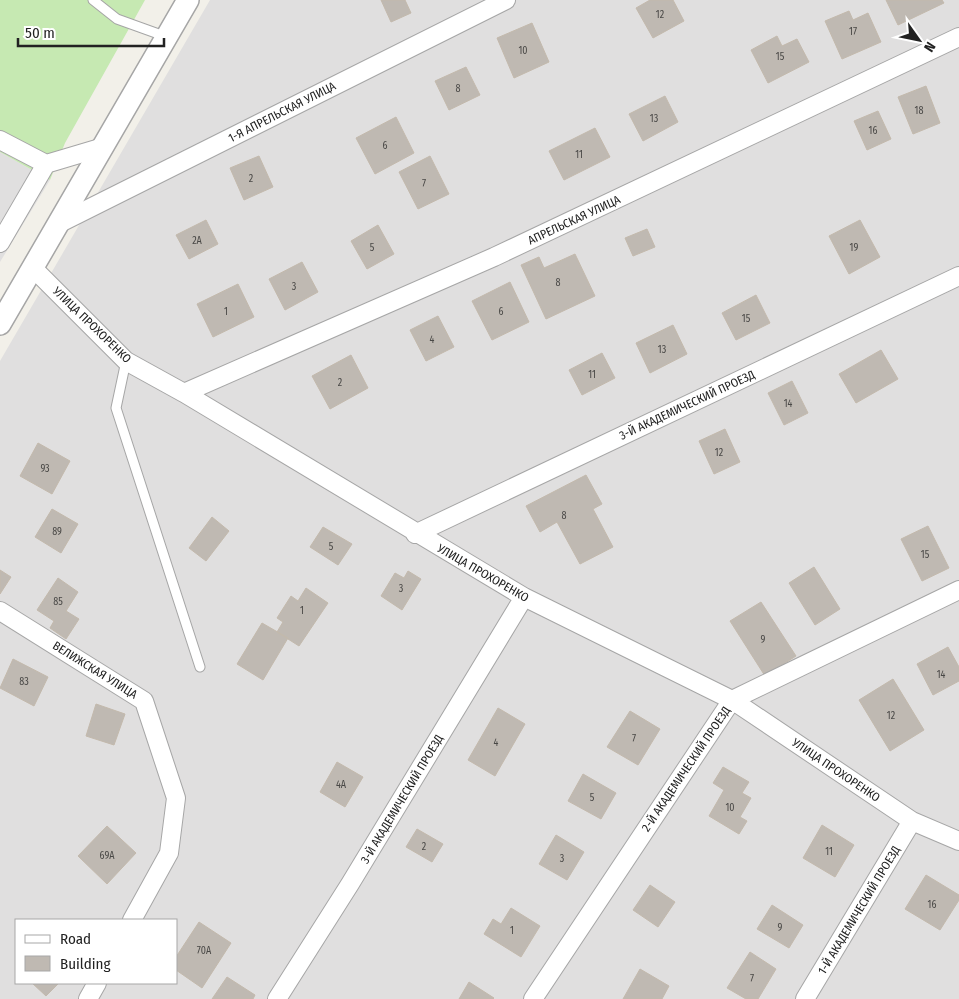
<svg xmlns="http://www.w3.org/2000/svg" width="959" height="999" font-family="'Fira Sans Condensed',sans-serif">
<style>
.residential{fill:#e0dfdf;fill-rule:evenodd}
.grass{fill:#c6e9b2}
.building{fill:#bfb9b2;stroke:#c3b9ac}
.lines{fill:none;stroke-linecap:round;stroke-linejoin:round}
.service-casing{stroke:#a6a6a6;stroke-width:11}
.minor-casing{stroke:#a6a6a6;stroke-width:20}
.tertiary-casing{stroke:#a6a6a6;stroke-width:24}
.service{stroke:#fff;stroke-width:9}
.minor{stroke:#fff;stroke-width:18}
.tertiary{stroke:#fff;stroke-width:21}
.labels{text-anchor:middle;stroke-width:4;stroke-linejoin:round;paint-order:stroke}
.number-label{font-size:10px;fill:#494846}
.street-label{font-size:12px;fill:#222;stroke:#fff}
</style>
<rect width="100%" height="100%" fill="#f2f0e9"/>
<path class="residential" d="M210,0H959V999H0V361ZM16,920H176V983H16Z
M0,152L50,180L0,262Z"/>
<path class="grass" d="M0,0H145L65,143L50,180L0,152Z"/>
<path class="building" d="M381,0H405L411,13L391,22Z
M650,0H673L684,21L653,38L636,8Z
M886,0H942L944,3L898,25Z
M849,11L853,20L868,13L881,42L842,59L825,21Z
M532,23L549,62L514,78L497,38Z
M777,36L782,46L797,39L809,62L768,83L751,50Z
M466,67L480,95L449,110L435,81Z
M926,86L940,123L913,134L898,97Z
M665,96L678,122L643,141L629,114Z
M878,111L891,139L867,150L854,121Z
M396,117L414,153L375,174L356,138Z
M595,128L610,157L564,180L549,151Z
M259,156L273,187L244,200L230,168Z
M430,156L449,194L418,209L399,172Z
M206,220L218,244L189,259L176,235Z
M860,220L880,257L849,274L829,236Z
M378,225L394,254L367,269L351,241Z
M647,229L655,247L633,256L625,238Z
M575,254L595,296L546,319L521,265L539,257L544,268Z
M302,262L318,292L285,310L269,279Z
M510,282L529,322L492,340L472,301Z
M238,284L254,317L213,337L197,304Z
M756,295L770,323L736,340L722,313Z
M438,316L454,347L426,361L410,330Z
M673,325L687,354L650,373L636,343Z
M881,350L898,379L856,403L839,374Z
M602,353L615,378L582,395L569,370Z
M351,355L368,388L330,409L312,376Z
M792,381L808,413L784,425L768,393Z
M725,429L740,462L714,474L699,441Z
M38,443L70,461L52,494L20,476Z
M586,475L602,504L593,509L613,547L580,564L557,522L540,532L526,506Z
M52,509L78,524L61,553L35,537Z
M212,517L229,531L206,561L189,548Z
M928,526L949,568L922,581L901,539Z
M323,527L352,544L338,565L310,547Z
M814,567L840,609L815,625L789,583Z
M0,570L11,577L0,594Z
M408,571L421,579L402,610L381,596L395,573L404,578Z
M58,578L78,592L66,611L79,619L66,639L50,628L54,621L37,610Z
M306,588L328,603L299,646L277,632L283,622L277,618L291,596L298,601Z
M761,602L796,656L765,676L730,621Z
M262,623L288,638L263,680L237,664Z
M948,647L959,667V681L933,695L917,664Z
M13,659L48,677L34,706L0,688Z
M893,679L924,730L890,751L859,700Z
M96,704L125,714L114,745L86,736Z
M498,708L525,724L495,776L468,760Z
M630,711L660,729L638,765L607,747Z
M337,762L363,777L345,807L320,792Z
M723,767L749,782L742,793L751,798L740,817L747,821L739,834L709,816L724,790L713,783Z
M583,774L616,793L601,819L568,801Z
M822,825L854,845L835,877L803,858Z
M107,826L136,853L107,884L78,856Z
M417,829L443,844L432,862L406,847Z
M556,835L584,852L567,880L539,864Z
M926,875L959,895V900L940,930L905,909Z
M650,885L675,902L658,927L633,910Z
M772,905L803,925L789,948L757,929Z
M511,908L540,926L521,957L484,934L493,919L501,924Z
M199,922L231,943L202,988L176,970V957Z
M750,952L776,969L758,999H746L727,988Z
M640,969L669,986L662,999H623Z
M227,977L255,995L253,999H212Z
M469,982L494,998L493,999H459Z
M32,983H59L46,996Z"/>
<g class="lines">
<defs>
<path id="service" d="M93,0L117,19L167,37
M126,361L116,408L200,667"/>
<path id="minor" d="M0,140L46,164L103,147
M58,224L506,0
M0,243L46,164
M33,268L126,361L184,393L524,597L732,700L912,821L959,841
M184,393L494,257L959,37
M415,534L959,276
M0,611L144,701L176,798L169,853L132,920
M88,999L97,983
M277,999L350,884L524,597
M533,999L732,700L959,590
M805,999L912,821"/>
<path id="tertiary" d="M0,324L188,0"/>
</defs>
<use href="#service" class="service-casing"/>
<use href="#minor" class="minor-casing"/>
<use href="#tertiary" class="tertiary-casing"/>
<use href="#service" class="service"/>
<use href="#minor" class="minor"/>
<use href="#tertiary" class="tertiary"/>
</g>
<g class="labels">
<g class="number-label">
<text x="660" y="18">12</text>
<text x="853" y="35">17</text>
<text x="523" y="54">10</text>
<text x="780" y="60">15</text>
<text x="458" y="92">8</text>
<text x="919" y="114">18</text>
<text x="654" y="122">13</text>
<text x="873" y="134">16</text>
<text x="385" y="149">6</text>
<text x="579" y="158">11</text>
<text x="251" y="182">2</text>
<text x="424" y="187">7</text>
<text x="197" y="244">2А</text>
<text x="372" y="251">5</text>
<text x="854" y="251">19</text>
<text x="558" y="286">8</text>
<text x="294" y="290">3</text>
<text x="226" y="315">1</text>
<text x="501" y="315">6</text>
<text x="746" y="322">15</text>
<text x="432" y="343">4</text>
<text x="662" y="353">13</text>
<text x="592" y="378">11</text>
<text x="340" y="386">2</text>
<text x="788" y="407">14</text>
<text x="719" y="456">12</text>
<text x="45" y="472">93</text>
<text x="564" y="519">8</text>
<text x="57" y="535">89</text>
<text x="331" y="550">5</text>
<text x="925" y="558">15</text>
<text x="401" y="592">3</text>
<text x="58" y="605">85</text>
<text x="302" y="614">1</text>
<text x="763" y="643">9</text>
<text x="941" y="678">14</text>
<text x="24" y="685">83</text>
<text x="891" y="719">12</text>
<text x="634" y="742">7</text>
<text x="496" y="746">4</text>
<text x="341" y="788">4А</text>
<text x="592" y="801">5</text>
<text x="730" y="811">10</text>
<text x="424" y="850">2</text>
<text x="829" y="855">11</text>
<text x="107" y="859">69А</text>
<text x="562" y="862">3</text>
<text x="932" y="908">16</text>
<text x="780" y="931">9</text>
<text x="512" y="934">1</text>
<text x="204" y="954">70А</text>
<text x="752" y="982">7</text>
</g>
<g class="street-label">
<text transform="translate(282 112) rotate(-27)" y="4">1-Я АПРЕЛЬСКАЯ УЛИЦА</text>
<text transform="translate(574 220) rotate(-25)" y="4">АПРЕЛЬСКАЯ УЛИЦА</text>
<text transform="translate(92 325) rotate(44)" y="4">УЛИЦА ПРОХОРЕНКО</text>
<text transform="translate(687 405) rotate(-25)" y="4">3-Й АКАДЕМИЧЕСКИЙ ПРОЕЗД</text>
<text transform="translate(483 573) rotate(30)" y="4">УЛИЦА ПРОХОРЕНКО</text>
<text transform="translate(95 670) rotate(32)" y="4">ВЕЛИЖСКАЯ УЛИЦА</text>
<text transform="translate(686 769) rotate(-56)" y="4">2-Й АКАДЕМИЧЕСКИЙ ПРОЕЗД</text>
<text transform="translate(836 770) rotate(34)" y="4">УЛИЦА ПРОХОРЕНКО</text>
<text transform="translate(402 799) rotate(-59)" y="4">3-Й АКАДЕМИЧЕСКИЙ ПРОЕЗД</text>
<text transform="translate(859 910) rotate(-59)" y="4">1-Й АКАДЕМИЧЕСКИЙ ПРОЕЗД</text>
</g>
</g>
<rect x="15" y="919" width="162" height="65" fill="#ffffff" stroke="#a7a7a7"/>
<rect x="25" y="935" width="25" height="8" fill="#ffffff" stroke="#a7a7a7"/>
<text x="60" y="944" font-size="15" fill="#222222">Road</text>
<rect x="25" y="956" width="25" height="15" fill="#bfb9b2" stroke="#a7a7a7"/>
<text x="60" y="969" font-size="15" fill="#222222">Building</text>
<g transform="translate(919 40) rotate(123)" stroke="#ffffff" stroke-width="4" paint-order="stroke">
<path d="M0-4L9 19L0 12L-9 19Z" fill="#222222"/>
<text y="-8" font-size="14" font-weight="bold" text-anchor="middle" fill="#222222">N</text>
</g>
<path d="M18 38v8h146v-8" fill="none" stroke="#222222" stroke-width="2.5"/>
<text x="25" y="38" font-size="15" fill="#222222" stroke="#ffffff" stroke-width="4" paint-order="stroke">50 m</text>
</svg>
